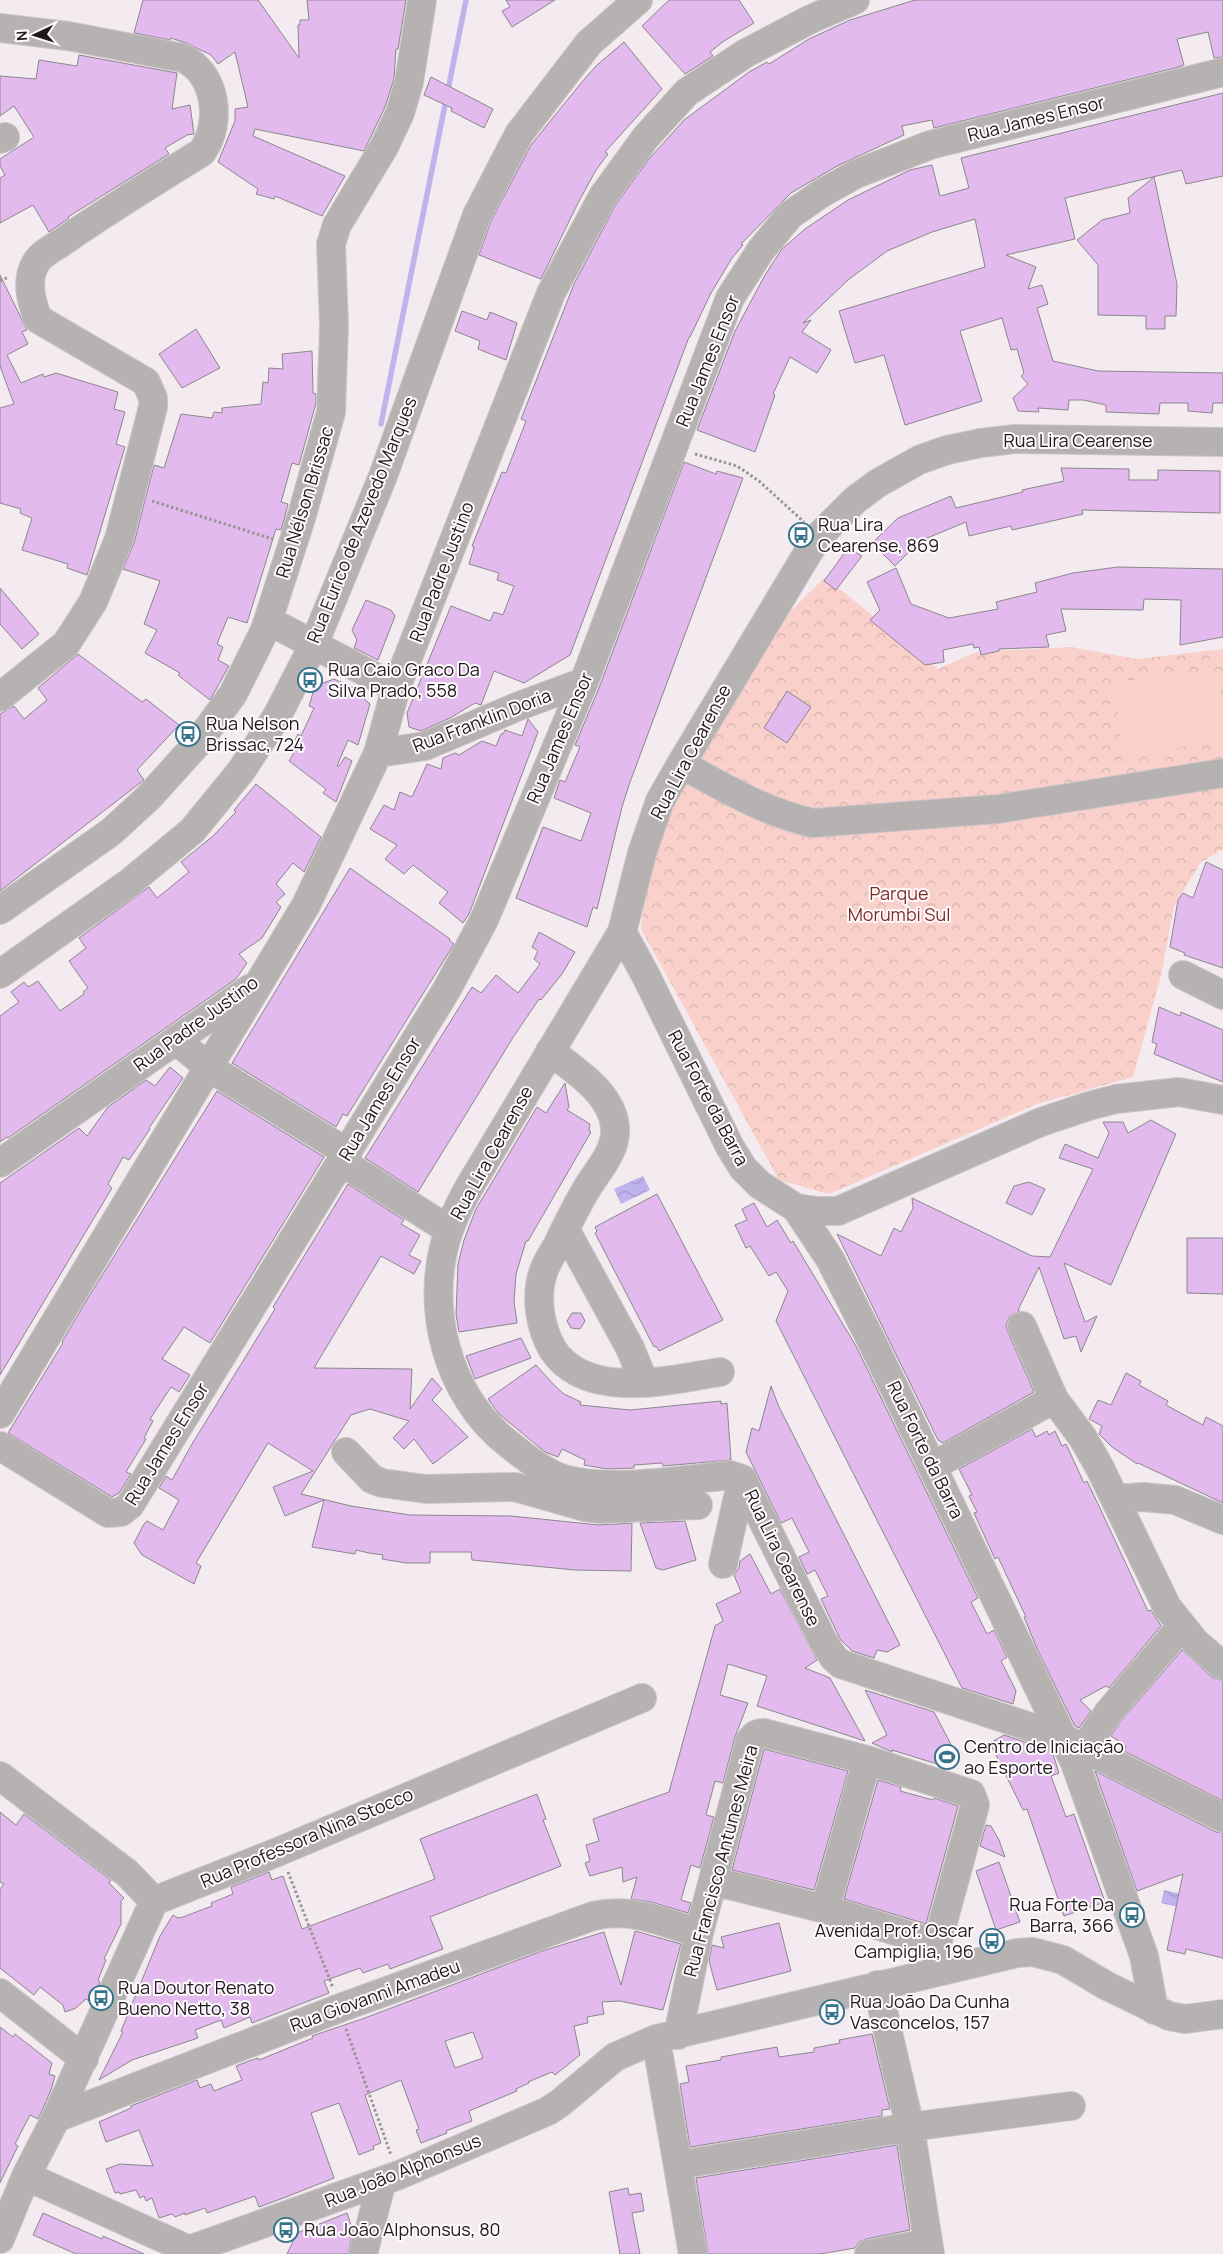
<svg xmlns="http://www.w3.org/2000/svg" width="1223" height="2254" font-family="Manrope,sans-serif">
<style>
.park{fill:url(#park-crowns)}
.garden{fill:#fad1ca}
.water{fill:url(#water-waves)}
.lines{fill:none;stroke-linecap:round;stroke-linejoin:round}
.stream{stroke:#bfb3ee;stroke-width:5.5}
.building{fill:#e2baee;stroke:#8b878d;fill-rule:evenodd}
.minor-casing{stroke:#cdc5ca;stroke-width:30}
.path{stroke:#9a9497;stroke-width:3;stroke-dasharray:2.5 2.5;stroke-linecap:butt}
.minor{stroke:#b6b2b2;stroke-width:28}
.labels{text-anchor:middle;stroke-width:4;stroke-linejoin:round;paint-order:stroke}
.street-label{font-size:18px;fill:#1d1a1b;stroke:#fffafd}
.poi-label{font-size:18px;fill:#1d1a1b;stroke:#fffafd;text-anchor:start}
.park-label{font-size:18px;fill:#7d2e23;stroke:#fffafd}
</style>
<defs>
<pattern id="park-crowns" width="20" height="18" patternUnits="userSpaceOnUse" patternTransform="scale(1.25)"><rect width="20" height="18" fill="#fad1ca"/><path d="M2 6a3 3 0 1 1 6 0M12 15a3 3 0 1 1 6 0" fill="none" stroke="#d6b3ad"/></pattern>
<pattern id="water-waves" width="16" height="10" patternUnits="userSpaceOnUse" patternTransform="scale(1.25)"><rect width="16" height="10" fill="#bfb3ee"/><path d="M0 5q4-4 8 0t8 0" fill="none" stroke="#a499cc"/></pattern>
</defs>
<rect width="100%" height="100%" fill="#f4ebf0"/>
<path class="park" d="M825,577L938,669L977,652L1071,647L1137,659L1223,649V849L1201,862L1174,906L1161,976L1133,1077L1037,1104L829,1194L779,1180L641,929L645,886L672,806L712,728L786,616Z"/>
<path class="garden" d="M1218,670L1223,707V742L1123,755L1114,683Z"/>
<path class="water" d="M643,1176L650,1190L621,1204L614,1189Z
M1164,1890L1190,1896L1187,1909L1161,1903Z"/>
<g class="lines">
<path class="stream" d="M381,424L466,0"/>
</g>
<path class="building" d="M143,0H258L299,58L298,25H300V20H309L307,0H406L398,49H396L394,79L385,107L364,151L255,129L253,136L345,176L322,216L275,196L274,199L256,194L258,189L218,162L235,121V109L248,107L235,52L218,64L211,55L186,43L171,38L170,40L134,33Z
M506,0H555L512,27L502,11L510,7Z
M669,0H739L754,23L724,41L710,52L713,56L685,74L642,26Z
M915,0H1223V57L1214,58L1208,32L1177,39L1184,65L1175,68L934,128L932,120L902,126L904,135L837,166L791,193L741,244L743,245L732,258L711,293L690,337H689L570,655L524,683L494,671L481,705L475,703L450,718L421,731L409,727L407,713L451,606L490,621L494,612L503,615L514,586L497,580L499,573L469,564L474,547L472,546L502,472L506,473L526,421L521,419L574,284L616,204L649,159L684,120L749,72L767,62L769,64L809,39L850,20Z
M624,42L662,89L605,152L608,154L596,170L578,203L541,279L479,255L491,221L531,145L581,83L596,66Z
M79,55L177,73L172,109L190,105L194,134L187,135L165,148L169,154L68,217L69,218L49,232L33,205L0,223V178L5,175L0,166V159L34,137L14,106L0,116V76L36,79L39,60L77,66Z
M431,77L493,109L484,128L451,111L452,108L424,95Z
M1223,93V176L1186,184L1182,170L1065,198L1075,239L1006,255L1036,267L1028,289L1042,285L1048,304L1037,308L1053,361L1098,371L1223,373V403H1213L1212,413L1188,411V403H1160L1159,414L1106,412V405L1083,400H1069L1068,410L1038,408L1039,412L1018,411L1013,398L1028,384L1021,376L1024,373L1017,349L1011,350L1002,318L960,331L982,401L905,425L884,355L855,363L839,311L985,267L975,219L932,232L887,251L848,280L803,323L811,320L802,332L831,350L817,373L790,357L773,394L775,395L755,452L697,430L735,331L765,275L782,249L805,229L848,200L910,170L932,165L940,196L969,188L961,158Z
M1154,177L1177,284L1176,316H1165V329H1146V316L1098,315V265L1077,240L1102,220L1130,213L1128,198Z
M0,275L27,330L22,332L28,344L7,355L21,383L43,374L44,377L56,373L118,392L114,409L125,412L116,444L125,447L87,575L67,568L68,564L22,550L32,518L20,513L21,509L0,503V408L14,404L0,366Z
M462,311L487,320L490,312L517,323L506,360L478,349L480,341L455,331Z
M196,329L220,368L182,388L159,354Z
M312,351L313,393L316,394V403L299,465L292,463L281,502L288,504L284,520L281,530L276,529L247,623L228,617L217,644L223,647L218,660L229,666L210,700L178,675L180,673L145,653L157,630L144,624L160,581L123,569L134,543L154,465L164,468L181,414L212,418L214,412L222,413V408L261,404L263,382L268,383L269,368L283,369L282,354Z
M684,462L716,474L717,471L743,478L629,785L622,807L597,909L593,907L587,927L516,898L543,827L581,841L591,813L554,798L560,780L565,782L580,747L575,745L599,688Z
M1061,468L1129,469V480H1158V470L1220,471V513L1082,510L1083,514L1012,530L1011,526L969,536L966,522L920,541L895,566L872,543L898,518L951,496L956,508L1023,492L1022,490L1064,481Z
M848,548L862,556L836,590L824,581Z
M1118,567L1223,569V637L1180,645L1181,600L1144,599L1143,610L1061,609L1066,631L1046,635L1049,647L999,649V651L981,655L979,647L974,648L973,644L943,650L944,662L925,665L870,620L880,610L867,582L896,568L911,604L949,618L998,609L996,602L1037,592L1035,583L1073,573Z
M0,588L39,634L22,649L0,624Z
M366,600L391,610L395,616L378,660L354,648L357,640L352,630Z
M78,654L142,702L146,699L179,725L137,770L144,780L0,891V714L14,706L24,719L47,700L38,688Z
M334,679L354,688V690L370,704L358,745L348,740L337,766H339L345,757L352,761L336,802L323,793L326,789L289,761L296,749L292,746L298,734L301,736L314,708L309,706L315,686Z
M787,691L811,707L787,743L764,728Z
M528,719L538,732L469,914L463,923L439,903L448,892L413,865L404,874L385,859L397,845L370,829L384,805L394,810L400,792L412,797L427,764L441,769L443,758L455,753L459,755L482,741L496,746L501,734H503L505,730L522,736Z
M256,784L321,837L304,872L293,863L276,884L285,894L276,902L281,907L262,938L239,954L247,963L236,979L8,1138L7,1137L0,1142V1016L19,1002L11,992L24,982L28,987L38,981L60,1011L84,994L83,992L88,988L69,961L86,948L79,938L149,887L157,898L189,872L181,862L213,836L236,812L234,810Z
M1206,862L1223,870V968L1184,955L1185,953L1170,947L1178,900L1183,893L1193,898Z
M350,868L450,939L449,940L454,944L347,1116L343,1114L336,1127L232,1063Z
M539,932L575,952L562,974L541,1000L539,999L514,1036L418,1192L365,1158L472,987L481,993L496,975L518,993L540,964L534,959L538,951L532,947Z
M1159,1007L1180,1016L1181,1012L1223,1030V1082L1154,1054L1157,1044L1152,1042Z
M170,1067L183,1078L149,1128L150,1129L129,1160L123,1157L108,1184L112,1188L0,1375V1183L79,1128L87,1136L108,1107L146,1080L155,1086Z
M565,1083L569,1107L567,1110L590,1124L589,1131L591,1132L528,1241H526L516,1274L514,1302L517,1323L459,1332L456,1314L458,1264L464,1240L476,1209L537,1107L546,1113Z
M217,1091L324,1157L210,1343L184,1327L162,1359L190,1375L179,1392L171,1387L150,1419L153,1421L144,1438L146,1439L126,1472L131,1474L119,1493L112,1497L8,1433L63,1343L62,1342L88,1298Z
M1151,1120L1176,1134L1111,1285L1064,1263L1085,1322L1097,1316L1081,1352L1076,1336L1064,1339L1039,1267L1018,1310L1020,1311L1010,1316L1006,1325L1008,1332L1034,1392L943,1443L938,1440L837,1234L881,1256L894,1228L901,1232L913,1208L912,1198L1032,1256L1050,1257L1093,1169L1059,1158L1065,1144L1098,1158L1109,1133L1103,1122H1123L1128,1133Z
M1029,1182L1045,1189L1032,1215L1006,1203L1014,1186Z
M348,1184L404,1220L401,1224L420,1235L409,1255L421,1261L414,1274L381,1256L314,1368L412,1369L410,1409L432,1378L442,1389L432,1400L468,1437L433,1464L414,1439L404,1449L393,1438L409,1421L370,1409L351,1415L301,1494L351,1506L410,1515L511,1516L599,1525L632,1523L631,1571L575,1570L472,1560L471,1552H430V1563H406L382,1559L383,1555L369,1553L356,1550L355,1554L312,1547L324,1500L285,1516L273,1487L313,1471L268,1443L196,1563L201,1566L194,1584L142,1555L134,1543L144,1524L147,1521L163,1530L179,1500L159,1488L166,1476L172,1480L192,1444L275,1309L273,1307Z
M657,1194L723,1320L659,1351L656,1346L654,1347L595,1233L597,1231L595,1227Z
M754,1203L767,1227L777,1220L791,1243L793,1241L856,1346L978,1598L971,1602L987,1634L994,1630L1007,1657L1001,1661L1016,1691L1013,1704L962,1688L776,1321L788,1291L776,1272L769,1276L750,1246L746,1248L735,1225L747,1220L742,1209Z
M1187,1238H1223V1294L1187,1293Z
M572,1313H581L585,1321L580,1329L571,1328L567,1321Z
M521,1338L531,1358L475,1379L466,1356Z
M536,1365L554,1385L564,1394L581,1402L580,1405L630,1410L721,1401V1404L727,1403L731,1460L663,1466L662,1463L634,1465V1468L607,1469L584,1465L585,1460L562,1449L558,1457L545,1452L499,1414L488,1399Z
M1126,1373L1141,1381L1139,1385L1168,1401L1166,1405L1188,1417L1203,1425L1206,1417L1223,1426V1503L1138,1463L1137,1464L1112,1447L1099,1434L1102,1426L1089,1419L1098,1400L1111,1405Z
M771,1386L779,1407L900,1645L887,1652L877,1650L874,1658L852,1651L840,1639L821,1599L828,1596L815,1570L807,1574L799,1557L809,1552L792,1518L781,1523L746,1452L752,1428L759,1431Z
M1032,1429L1036,1437L1047,1431L1049,1435L1055,1431L1062,1446L1066,1444L1084,1483L1087,1481L1098,1504L1148,1611L1151,1610L1161,1626L1109,1688L1106,1686L1080,1700L1091,1711L1079,1728L1075,1726L1038,1651L1024,1617H1026L998,1557L995,1559L974,1513L977,1512L969,1496L972,1495L959,1469Z
M685,1521L696,1560L663,1570L656,1568L640,1523Z
M750,1554L771,1594L780,1589L817,1660L805,1668L830,1678L865,1741L757,1706L767,1676L728,1664L720,1695L748,1703L735,1737L723,1783L715,1781L706,1815L714,1817L700,1868L691,1865L681,1900L691,1903L688,1913L651,1902L631,1899L637,1877L623,1882L622,1867L590,1876L585,1863L590,1861L586,1845L599,1841L593,1819L669,1792L715,1626L723,1621L716,1604L741,1592L734,1575L739,1568L740,1561Z
M1182,1650L1213,1678L1223,1681V1801L1124,1751L1126,1746L1111,1736L1120,1722Z
M865,1690L934,1712L955,1752L950,1768L892,1750V1752L872,1743L887,1735Z
M1004,1735L1052,1751L1059,1773L1051,1776L1066,1817L1074,1814L1105,1902L1064,1916L1027,1809L1023,1810L990,1743Z
M764,1749L848,1771L814,1890L732,1870Z
M1095,1771L1216,1832L1223,1833V1958L1186,1949L1185,1954L1167,1950L1183,1874L1137,1891Z
M878,1780L901,1787L900,1791L933,1800L934,1798L958,1806L926,1924L844,1899Z
M537,1794L546,1819L543,1820L561,1866L430,1917L443,1949L390,1969L388,1964L363,1973L360,1968L324,1981L329,1993L252,2023L250,2017L224,2028L221,2020L195,2030L198,2038L132,2060L99,2080L123,2032L121,2031L160,1936L173,1915L178,1918L183,1917L212,1906L211,1903L233,1894L231,1887L269,1872L272,1880L283,1876L302,1929L435,1879L420,1839Z
M0,1812L16,1825L24,1814L111,1880L109,1883L124,1898L121,1901V1924L104,1959L106,1960L98,1980L100,1982L91,2002L86,1999L76,2008L65,2012L63,2005L40,1987L34,1995L0,1968V1889L4,1884L0,1882Z
M986,1825L991,1826L999,1840L1005,1857L980,1846Z
M999,1862L1020,1922L996,1930L976,1871Z
M779,1923L791,1971L717,1990L709,1961L712,1945L724,1948L721,1937Z
M635,1931L681,1944L663,2010L620,2001L602,2002L604,2014L587,2017L588,2023L574,2026L580,2055L555,2075L552,2072L528,2082L529,2083L516,2089L517,2091L469,2111L472,2121L446,2131L447,2133L421,2143L416,2130L419,2129L401,2080L365,2095L381,2143L373,2146L374,2149L359,2155L339,2103L311,2113L334,2178L286,2197L259,2207L255,2196L207,2213L205,2208L185,2215V2213L175,2217L172,2214L159,2218L152,2198L146,2201L144,2196L140,2198L136,2190L120,2194L119,2192L115,2193L106,2169L120,2164L153,2166L139,2130L106,2142L99,2122L131,2108V2106L197,2080L200,2088L211,2084L214,2091L242,2080L236,2066L249,2061L258,2058L259,2060L313,2038L312,2036L362,2019L542,1951L604,1932L621,1985ZM473,2032L483,2058L455,2068L445,2041Z
M0,2027L13,2037L15,2034L52,2063L49,2074L55,2076L51,2090L42,2111L38,2119L30,2115L15,2144L18,2146L0,2183Z
M872,2034L890,2109L882,2110V2116L690,2147L680,2084L689,2082L686,2066L721,2060V2057L777,2047L779,2057L814,2052V2048L840,2043L839,2040Z
M897,2145L910,2230L866,2239L859,2242L855,2248L820,2254H708L696,2178Z
M628,2188L629,2195L641,2193L644,2211L632,2213L640,2254H620L609,2192Z
M43,2213L102,2239L103,2236L144,2254H76L33,2235Z
M347,2213L353,2231L348,2254H287L297,2233Z"/>
<g class="lines">
<defs>
<path id="minor" d="M0,28L68,36L183,58C216,74 223,122 202,152C157,180 111,208 68,238C59,245 43,252 37,261C25,279 31,301 38,319L146,382L153,398V407L119,539L93,602L66,644L0,697
M0,139L5,137
M1223,442L1015,439L981,443L947,450L919,460L878,483L855,500L819,536L809,551L681,764L660,801L642,853L622,932L480,1169C468,1188 457,1208 449,1230C423,1305 446,1396 510,1445C526,1458 545,1473 564,1479C609,1492 684,1480 730,1475L742,1479L823,1641L834,1658L841,1664L1063,1738L1223,1818
M269,621L396,688
M378,753L425,746L519,706L584,682
M681,764C723,787 766,813 813,823L998,809L1223,773
M0,910L111,832L149,797L196,745L233,694L265,630L302,515L331,412L334,326L331,244L337,225L384,147L400,113L409,82L422,0
M622,932L646,976L730,1147L743,1168L760,1185L796,1208L830,1259L873,1344L1075,1763L1144,1956L1154,2010
M0,974L129,883L192,831L241,771L277,716L314,644L383,476L477,215L519,134L589,43L638,0
M1183,975L1223,995
M176,1040L208,1067L348,1153
M550,1051C574,1070 612,1093 615,1127C617,1149 600,1168 589,1185C577,1204 567,1225 557,1246C552,1254 546,1263 543,1273C535,1297 540,1328 553,1350C587,1401 670,1380 720,1372
M342,1162L449,1230
M0,1163L251,988
M796,1208L817,1211H838L1041,1122L1089,1106L1116,1099L1179,1092L1223,1100
M565,1229L630,1348L644,1382
M1022,1326L1054,1399L1083,1438L1100,1468L1167,1607L1196,1643L1223,1666
M0,1414L306,905L378,753L396,688L551,293L603,196L646,137L687,92L746,53L811,19L855,0
M0,1446L108,1513L121,1512L130,1505L447,989L484,920L584,682L730,298L761,250L790,215L822,193L856,174L930,145L1223,72
M346,1452L372,1479L382,1483L426,1489L515,1487L585,1507L601,1509L698,1505
M933,1466L1054,1399
M1116,1499L1143,1497L1175,1500L1223,1520
M723,1564L742,1479
M1084,1749L1108,1713L1181,1627
M0,1776L127,1873L154,1901
M713,1881L825,1909L937,1944
M154,1901L280,1851L642,1698
M825,1909L867,1760
M877,1985L910,2127L930,2254
M0,1993L84,2059
M678,2035L699,1933L750,1741C754,1735 757,1733 764,1733L867,1760L971,1794L975,1805L937,1944L936,1971
M656,2039L693,2254
M56,2118L340,2008L593,1916C633,1907 661,1922 699,1933
M678,2165L910,2127L1071,2106
M26,2176L189,2250L399,2175L548,2111L560,2103L615,2057L656,2039L1017,1953L1033,1952L1063,1960L1107,1986L1169,2016L1185,2019L1223,2014
M0,2239L26,2176L56,2118L154,1901
M363,2254L382,2181
M869,2254L928,2243"/>
</defs>
<use href="#minor" class="minor-casing"/>
<path class="path" d="M0,281L9,277
M695,454L737,466L759,481L804,522
M152,501L273,539
M288,1872L333,1988
M346,2029L391,2155"/>
<use href="#minor" class="minor"/>
</g>
<defs>
<symbol id="bus-ring" viewBox="-11 -11 22 22"><circle r="9.5" fill="#fffafd" stroke="#347488" stroke-width="1.5"/><path d="M-5-6H5V4H4V6H2V4H-2V6H-4V4H-5ZM-3.5-4V0h7V-4ZM-3.5 1.2v1.5H-2V1.2ZM2 1.2v1.5H3.5V1.2Z" fill="#347488"/></symbol>
<symbol id="stadium-ring" viewBox="-11 -11 22 22"><circle r="9.5" fill="#fffafd" stroke="#347488" stroke-width="1.5"/><path d="M0-5a6.5 5 0 1 0 0 10a6.5 5 0 1 0 0-10ZM-3.5-1.8h7v3.6h-7Z" fill="#347488"/></symbol>
</defs>
<g fill-rule="evenodd">
<use href="#bus-ring" x="787" y="521" width="28" height="28"/>
<use href="#bus-ring" x="296" y="666" width="28" height="28"/>
<use href="#bus-ring" x="174" y="720" width="28" height="28"/>
<use href="#stadium-ring" x="933" y="1743" width="28" height="28"/>
<use href="#bus-ring" x="1118" y="1901" width="28" height="28"/>
<use href="#bus-ring" x="978" y="1927" width="28" height="28"/>
<use href="#bus-ring" x="87" y="1984" width="28" height="28"/>
<use href="#bus-ring" x="818" y="1998" width="28" height="28"/>
<use href="#bus-ring" x="272" y="2216" width="28" height="28"/>
</g>
<g class="labels">
<g class="street-label">
<text transform="translate(1036 119) rotate(-14)" y="6">Rua James Ensor</text>
<text transform="translate(708 361) rotate(-68)" y="6">Rua James Ensor</text>
<text x="1078" y="447">Rua Lira Cearense</text>
<text transform="translate(305 502) rotate(-73)" y="6">Rua Nélson Brissac</text>
<text transform="translate(362 520) rotate(-68)" y="6">Rua Eurico de Azevedo Marques</text>
<text transform="translate(442 572) rotate(-69)" y="6">Rua Padre Justino</text>
<text transform="translate(482 721) rotate(-21)" y="6">Rua Franklin Doria</text>
<text transform="translate(560 738) rotate(-67)" y="6">Rua James Ensor</text>
<text transform="translate(691 752) rotate(-62)" y="6">Rua Lira Cearense</text>
<text transform="translate(196 1024) rotate(-36)" y="6">Rua Padre Justino</text>
<text transform="translate(708 1098) rotate(62)" y="6">Rua Forte da Barra</text>
<text transform="translate(380 1099) rotate(-59)" y="6">Rua James Ensor</text>
<text transform="translate(492 1153) rotate(-61)" y="6">Rua Lira Cearense</text>
<text transform="translate(167 1444) rotate(-58)" y="6">Rua James Ensor</text>
<text transform="translate(925 1450) rotate(64)" y="6">Rua Forte da Barra</text>
<text transform="translate(782 1558) rotate(64)" y="6">Rua Lira Cearense</text>
<text transform="translate(307 1838) rotate(-23)" y="6">Rua Professora Nina Stocco</text>
<text transform="translate(721 1861) rotate(-75)" y="6">Rua Francisco Antunes Meira</text>
<text transform="translate(375 1996) rotate(-20)" y="6">Rua Giovanni Amadeu</text>
<text transform="translate(403 2171) rotate(-22)" y="6">Rua João Alphonsus</text>
</g>
<g class="poi-label">
<text x="818" y="531">Rua Lira<tspan x="818" dy="21">Cearense, 869</tspan></text>
<text x="328" y="676">Rua Caio Graco Da<tspan x="328" dy="21">Silva Prado, 558</tspan></text>
<text x="206" y="730">Rua Nelson<tspan x="206" dy="21">Brissac, 724</tspan></text>
<text x="964" y="1753">Centro de Iniciação<tspan x="964" dy="21">ao Esporte</tspan></text>
<text x="1114" y="1911" text-anchor="end">Rua Forte Da<tspan x="1114" dy="21">Barra, 366</tspan></text>
<text x="974" y="1937" text-anchor="end">Avenida Prof. Oscar<tspan x="974" dy="21">Campiglia, 196</tspan></text>
<text x="118" y="1994">Rua Doutor Renato<tspan x="118" dy="21">Bueno Netto, 38</tspan></text>
<text x="850" y="2008">Rua João Da Cunha<tspan x="850" dy="21">Vasconcelos, 157</tspan></text>
<text x="304" y="2236">Rua João Alphonsus, 80</text>
</g>
<g class="park-label">
<text x="899" y="900">Parque<tspan x="899" dy="21">Morumbi Sul</tspan></text>
</g>
</g>
<g transform="translate(35 35) rotate(266)" stroke="#fffafd" stroke-width="4" paint-order="stroke">
<path d="M0-4L9 19L0 12L-9 19Z" fill="#1d1a1b"/>
<text y="-8" font-size="14" font-weight="bold" text-anchor="middle" fill="#1d1a1b">N</text>
</g>
</svg>
